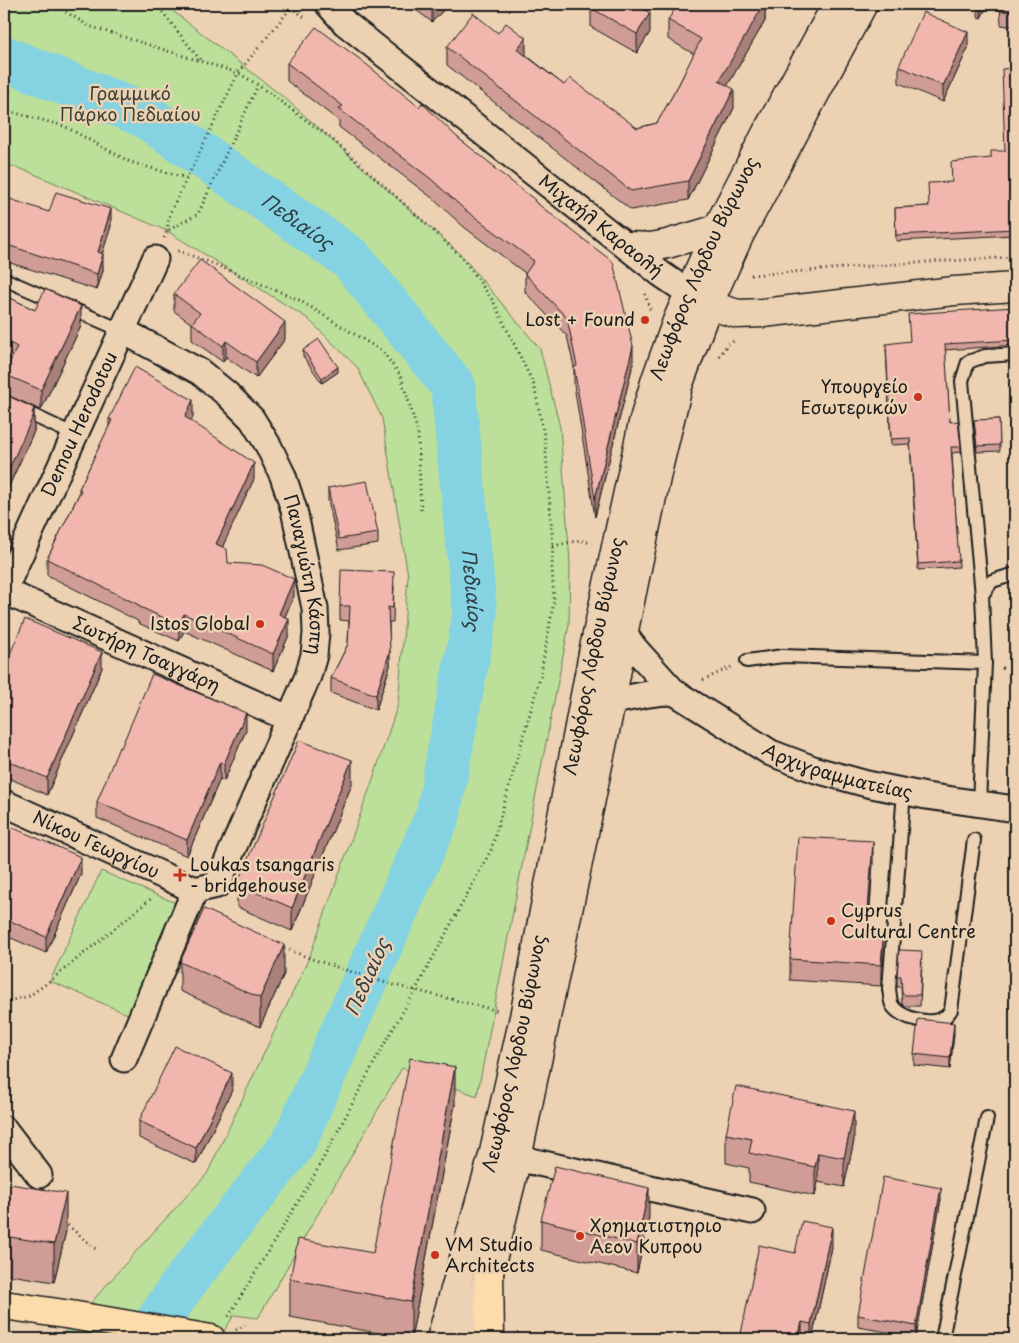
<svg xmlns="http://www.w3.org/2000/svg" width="1019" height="1343" font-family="'Playpen Sans',sans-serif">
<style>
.green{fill:#bcdf9a;stroke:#6c7e5b}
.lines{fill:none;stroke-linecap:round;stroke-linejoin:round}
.river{stroke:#84d2e2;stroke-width:45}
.service-casing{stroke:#1c1c1c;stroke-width:16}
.minor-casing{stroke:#1c1c1c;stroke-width:29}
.tertiary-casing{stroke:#1c1c1c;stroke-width:31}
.secondary-casing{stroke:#1c1c1c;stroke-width:31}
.primary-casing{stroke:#1c1c1c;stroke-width:31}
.path{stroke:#1c1c1c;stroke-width:3;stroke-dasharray:1 4;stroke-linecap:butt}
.service{stroke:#ecd2b3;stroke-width:12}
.minor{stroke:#ecd2b3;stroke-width:25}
.tertiary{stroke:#ecd2b3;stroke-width:28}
.secondary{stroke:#ecd2b3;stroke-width:28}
.primary{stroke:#fddcac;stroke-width:28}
.wall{fill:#cf9d96;stroke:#1c1c1c}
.shaded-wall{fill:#a9807a;stroke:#1c1c1c}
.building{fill:#f1b7ae;stroke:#1c1c1c}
.poi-dot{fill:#c8321e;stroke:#ecd2b3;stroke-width:2}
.labels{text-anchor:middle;stroke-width:5;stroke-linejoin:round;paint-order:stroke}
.park-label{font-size:18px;fill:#3c4335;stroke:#ecd2b3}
.street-label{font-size:18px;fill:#1c1c1c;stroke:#ecd2b3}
.poi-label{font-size:18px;fill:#1c1c1c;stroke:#ecd2b3;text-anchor:start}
.water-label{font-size:19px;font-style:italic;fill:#314044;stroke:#ecd2b3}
</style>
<rect width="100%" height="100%" fill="#ecd2b3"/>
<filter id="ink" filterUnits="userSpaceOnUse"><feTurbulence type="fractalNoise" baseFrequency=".02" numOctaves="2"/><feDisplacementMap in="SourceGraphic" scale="10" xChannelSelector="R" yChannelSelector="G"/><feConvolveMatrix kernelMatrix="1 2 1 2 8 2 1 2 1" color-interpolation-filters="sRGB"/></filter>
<g filter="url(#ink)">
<path class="green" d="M4,4H164L286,99L462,256L540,349L560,427L570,562L569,625L477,1096L402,1068L258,1318L234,1315L219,1339H59L148,1238L207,1174L309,958L374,776L398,704L408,576L382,418L357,367L307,318L167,231L27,171L4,164Z
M101,871L178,904L130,1015L50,981Z"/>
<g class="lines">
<path class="river" id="s1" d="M4,58L146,116L351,259L453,386L475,615L438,815L293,1144L183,1284L146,1339"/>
<defs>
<path id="service" d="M4,279L123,331
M4,402L75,435
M982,595L962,381L968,362L985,356L1015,354
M747,661L783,656L985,663
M904,791L889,989C890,994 890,1001 892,1005C900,1019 934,1027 946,1016C948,1015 949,1012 951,1010L974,840
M979,804L985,663L982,595L992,581L1015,574
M942,1339L987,1118"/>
<g id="minor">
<path id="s2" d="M328,4L345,23L661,274L689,293"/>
<path id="s3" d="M123,331L200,372L227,394L252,419L268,445L283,476L294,510L315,608L316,633L314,655L308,676L217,885L195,890"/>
<path id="s4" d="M4,590L155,259"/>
<path id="s5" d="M4,591L290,719"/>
<path id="s6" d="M624,630L629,641L636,650L674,692L771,753L816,770L867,784L926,796L1015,809"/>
<path d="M611,702C633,697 652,692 674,692"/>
<path id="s7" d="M4,803L195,890"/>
<path d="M124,1059L195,890"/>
<path d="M4,1129L39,1175"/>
<path d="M517,1158L752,1211"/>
</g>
<path id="tertiary" d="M689,293L708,305L738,314L763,313L954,291L1015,287"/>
<g id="secondary">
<path d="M628,246L651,247L667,244L708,232L718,227"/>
<path id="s8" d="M441,1339L494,1152L503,1111L524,1017L594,648L643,423L656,379L677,321L718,227L766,134L837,4"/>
<path d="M469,1339L489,1272L517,1158L611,702L624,630L657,473L678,386L708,305L739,236L863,4"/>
</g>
<path id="primary" d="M489,1272L490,1339
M4,1305L71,1315L211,1339"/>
</defs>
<use href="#service" class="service-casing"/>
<use href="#minor" class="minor-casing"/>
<use href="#tertiary" class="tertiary-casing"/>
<use href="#secondary" class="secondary-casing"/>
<use href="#primary" class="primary-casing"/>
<path class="path" d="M53,4L89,26L238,73L258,85L332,139L401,201L462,257L493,301L534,385L545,440L553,546L552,568L554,601L540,678L491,850L415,991L382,1048L315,1174L227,1319
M156,4L201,61
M291,7L307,19
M4,110L64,126L130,162L186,178
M167,231L170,213L238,73L294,4
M164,238L167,231L198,214L258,85
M178,251L209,262L299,300L382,351L401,376L418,433L421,511
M751,275L911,263L1015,257
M645,294L651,312
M719,356L728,344L734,341
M553,546L580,540L591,543
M1002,668L1015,671
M703,680L731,667
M280,946L309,958L386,983L499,1011
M4,1002L29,996L50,981L152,898
M64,1222L97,1250
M236,1330L245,1325"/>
<use href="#service" class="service"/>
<use href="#minor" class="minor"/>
<use href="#tertiary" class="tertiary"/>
<use href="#secondary" class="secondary"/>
<use href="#primary" class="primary"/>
</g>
<path class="wall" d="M408,4H449L432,22Z
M978,4H988L981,18L978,17Z
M1000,4H1015V27L1001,25Z
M591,8L650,32L637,53L591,27Z
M765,11V21L727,86L734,108L688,200L631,210L447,65V47L526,55L564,85L637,128L657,123L679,84L694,54L668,39V20Z
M968,48L943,102L899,83V66Z
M287,63L419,107L457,137L535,203L633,364L595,517L574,385V367L567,336L525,292V273L464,227L431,197L339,127V121L287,81Z
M1015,68V235L896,241L895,208L929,206L991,158L1005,151Z
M4,208L49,212L111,226L102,253L103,270L97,290L4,261Z
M174,294L285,339L256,378L226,357L223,362L192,340V324L174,311Z
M4,295L35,310L81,326L41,410L5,394L34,408V431L4,497V374L10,363L4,360Z
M1015,307V345L945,350L950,422L961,447V452L952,453L959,567L918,570L910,444L891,445L886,349Z
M303,350L338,372L322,383L303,356Z
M193,417L191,421L254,479L222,547L228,563L294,596L285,616L289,635L273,671L184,631L179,641L138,623V621L47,575V559L79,494V489L109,427V419Z
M999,419L1000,451L977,452L974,420Z
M328,488L378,533V544L339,550L328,500Z
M394,586L393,622H389L390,666L376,710L331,693V678L348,644L349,621L340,620V606Z
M4,668H102L47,795L4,776Z
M246,730L224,781L220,779L187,856L97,818V802L121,748Z
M352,784L292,931L237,907V884Z
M4,824L81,874L46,953L4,935Z
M873,862L868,939L883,961L881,986L790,980V959Z
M180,962L284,974L260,1027L180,991Z
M922,962L920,1006H904L902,1004L901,987H897V976Z
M954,1034L950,1069L914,1065V1054Z
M232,1090L196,1164L139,1138V1121Z
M455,1104L411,1339L290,1317V1279L373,1253Z
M726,1134L854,1140L844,1187L818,1182L815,1196L749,1182V1168L726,1163Z
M4,1183L66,1231L54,1282L4,1274Z
M941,1199L916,1337L858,1327V1315Z
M649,1217L637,1273L541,1250V1220Z
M832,1247L812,1339H740L795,1253Z"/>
<path class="shaded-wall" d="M435,4H449L432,22V7Z
M761,4H769L765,11V21L719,100V81Z
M981,4H988L981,18Z
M650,13V32L637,53V34Z
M968,32V48L943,102V86Z
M526,38V57L517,49Z
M734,89V108L688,200V181Z
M111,209V226L98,268V252Z
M103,254V270L97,290V274Z
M81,306V326L41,410V390Z
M285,322V339L256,378V362Z
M226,341V357L223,362V346Z
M633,346V364L595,517V499Z
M338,367V372L322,383V378Z
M193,400V417L185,434V417Z
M34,408V431L4,497V480Z
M254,463V479L216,561V544Z
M294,579V596L279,630V614Z
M184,614V631L179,641V625Z
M289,619V635L273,671V654Z
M390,651V666L376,710V695Z
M102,652V668L47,795V778Z
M246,713V730L224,781V764Z
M352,760V784L292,931V908Z
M220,762V779L187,856V840Z
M873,841V862L866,961V939Z
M81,857V874L46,953V937Z
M883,940V961L881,986V965Z
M284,945V974L260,1027V998Z
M954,1023V1034L950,1069V1058Z
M455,1067V1104L411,1339V1302Z
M232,1073V1090L196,1164V1148Z
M854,1111V1140L844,1187V1158Z
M818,1153V1182L815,1196V1167Z
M649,1188V1217L637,1273V1244Z
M941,1188V1199L916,1337V1326Z
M66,1193V1231L54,1282V1244Z
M832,1227V1247L812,1339H811V1324Z
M802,1322V1339H798Z"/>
<path class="building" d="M428,4H435L432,7Z
M594,4H635L650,13L637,34L591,8Z
M678,4H764L719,81L734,89L688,181L631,191L447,47L473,13L498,33L506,23L526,38L517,49L564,85L570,78L637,128L657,123L679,84L701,39L668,20Z
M1001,4H1015V12L1001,11Z
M923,12L968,32L943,86L899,66Z
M316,27L361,60L419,107L422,103L457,137L495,167L494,168L535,200L534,201L613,262L633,346L595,499L574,367L577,366L567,318L525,274L534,261L464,209L431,179L339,109L343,106L287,63Z
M1015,68V229L896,235L895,208L929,206L928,183L952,182L951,162L991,158V151H1005L1002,69Z
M56,192L111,209L98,252L103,254L97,274L4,244V208L7,198L49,212Z
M200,260L285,322L256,362L226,341L223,346L192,323L200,313L174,294Z
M45,289L81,306L41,390L4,374L17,347L4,340V295L35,310Z
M1015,307V340L945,344L950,422L958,421L961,447H951L959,561L918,564L910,438L891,439L886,344L910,341L908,314Z
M319,339L338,367L322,378L303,350Z
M135,367L193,400L185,417L254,463L216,544L227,549L228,563L262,565L294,579L279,614L289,619L273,654L184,614L179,625L138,606L139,605L47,559L81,490L79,489L112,420L109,419Z
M4,394L34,408L32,413L34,414L4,480Z
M999,419L1000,445L977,446L974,420Z
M367,481L378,533L339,539L328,488Z
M341,570L394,572L393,608L388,607L390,651L376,695L331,678L348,644L350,606H340Z
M25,619L102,652L47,778L4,759V668Z
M152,674L246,713L224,764L220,762L187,840L97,802L119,747L121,748Z
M299,740L352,760L292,908L237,884Z
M4,824L81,857L46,937L4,918Z
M798,837L873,841L866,939L883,940L881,965L790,959Z
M204,909L284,945L260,998L180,962Z
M899,950L922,951L920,995H904L902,993L901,976H897Z
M918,1019L954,1023L950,1058L914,1054Z
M175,1046L232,1073L196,1148L139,1121Z
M410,1058L455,1067L411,1302L290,1279L298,1239L373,1253Z
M736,1086L854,1111L844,1158L818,1153L815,1167L749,1153L752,1139L726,1134Z
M555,1166L649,1188L637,1244L541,1220Z
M883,1177L941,1188L916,1326L858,1315Z
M4,1183L66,1193L54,1244L4,1236Z
M802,1221L832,1227L811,1324L802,1322L798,1339H740L759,1245L795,1253Z"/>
</g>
<g class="poi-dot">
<circle cx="645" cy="320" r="5"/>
<circle cx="918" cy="397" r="5"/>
<circle cx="260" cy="624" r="5"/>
<path d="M177.5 867.5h5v5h5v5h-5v5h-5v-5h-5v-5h5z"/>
<circle cx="831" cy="921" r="5"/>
<circle cx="580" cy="1236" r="5"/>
<circle cx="435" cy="1255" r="5"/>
</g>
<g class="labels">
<g class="park-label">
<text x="130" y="100">Γραμμικό<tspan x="130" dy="21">Πάρκο Πεδιαίου</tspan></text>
</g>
<g class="street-label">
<text dy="6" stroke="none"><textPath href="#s2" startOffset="352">Μιχαήλ Καραολή</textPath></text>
<text dy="6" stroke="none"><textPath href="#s8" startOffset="1105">Λεωφόρος Λόρδου Βύρωνος</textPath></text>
<text dy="6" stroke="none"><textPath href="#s4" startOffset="182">Demou Herodotou</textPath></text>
<text dy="6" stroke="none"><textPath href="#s3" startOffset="324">Παναγιώτη Κάσπη</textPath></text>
<text dy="6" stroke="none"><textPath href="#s5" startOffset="156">Σωτήρη Τσαγγάρη</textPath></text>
<text dy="6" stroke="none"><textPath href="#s8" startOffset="700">Λεωφόρος Λόρδου Βύρωνος</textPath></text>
<text dy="6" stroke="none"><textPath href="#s6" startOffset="264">Αρχιγραμματείας</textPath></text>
<text dy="6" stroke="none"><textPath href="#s7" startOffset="101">Νίκου Γεωργίου</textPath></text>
<text dy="6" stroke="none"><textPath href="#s8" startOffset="295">Λεωφόρος Λόρδου Βύρωνος</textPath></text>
</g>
<g class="poi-label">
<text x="635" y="326" text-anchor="end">Lost + Found</text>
<text x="908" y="393" text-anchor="end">Υπουργείο<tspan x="908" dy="21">Εσωτερικών</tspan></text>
<text x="250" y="630" text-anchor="end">Istos Global</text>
<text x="190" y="871">Loukas tsangaris<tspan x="190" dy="21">- bridgehouse</tspan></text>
<text x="841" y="917">Cyprus<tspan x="841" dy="21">Cultural Centre</tspan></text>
<text x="590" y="1232">Χρηματιστηριο<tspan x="590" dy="21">Αεον Κυπρου</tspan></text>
<text x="445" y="1251">VM Studio<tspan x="445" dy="21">Architects</tspan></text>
</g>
<g class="water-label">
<text dy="7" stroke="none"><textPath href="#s1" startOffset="338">Πεδιαίος</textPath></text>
<text dy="7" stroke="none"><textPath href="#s1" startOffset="771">Πεδιαίος</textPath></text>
<text transform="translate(367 977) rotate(-66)" y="7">Πεδιαίος</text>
</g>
</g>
<rect width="1019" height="1343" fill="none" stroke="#ecd2b3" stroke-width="20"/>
<rect x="10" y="10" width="999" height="1323" fill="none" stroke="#1c1c1c" stroke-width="2" filter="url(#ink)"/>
</svg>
